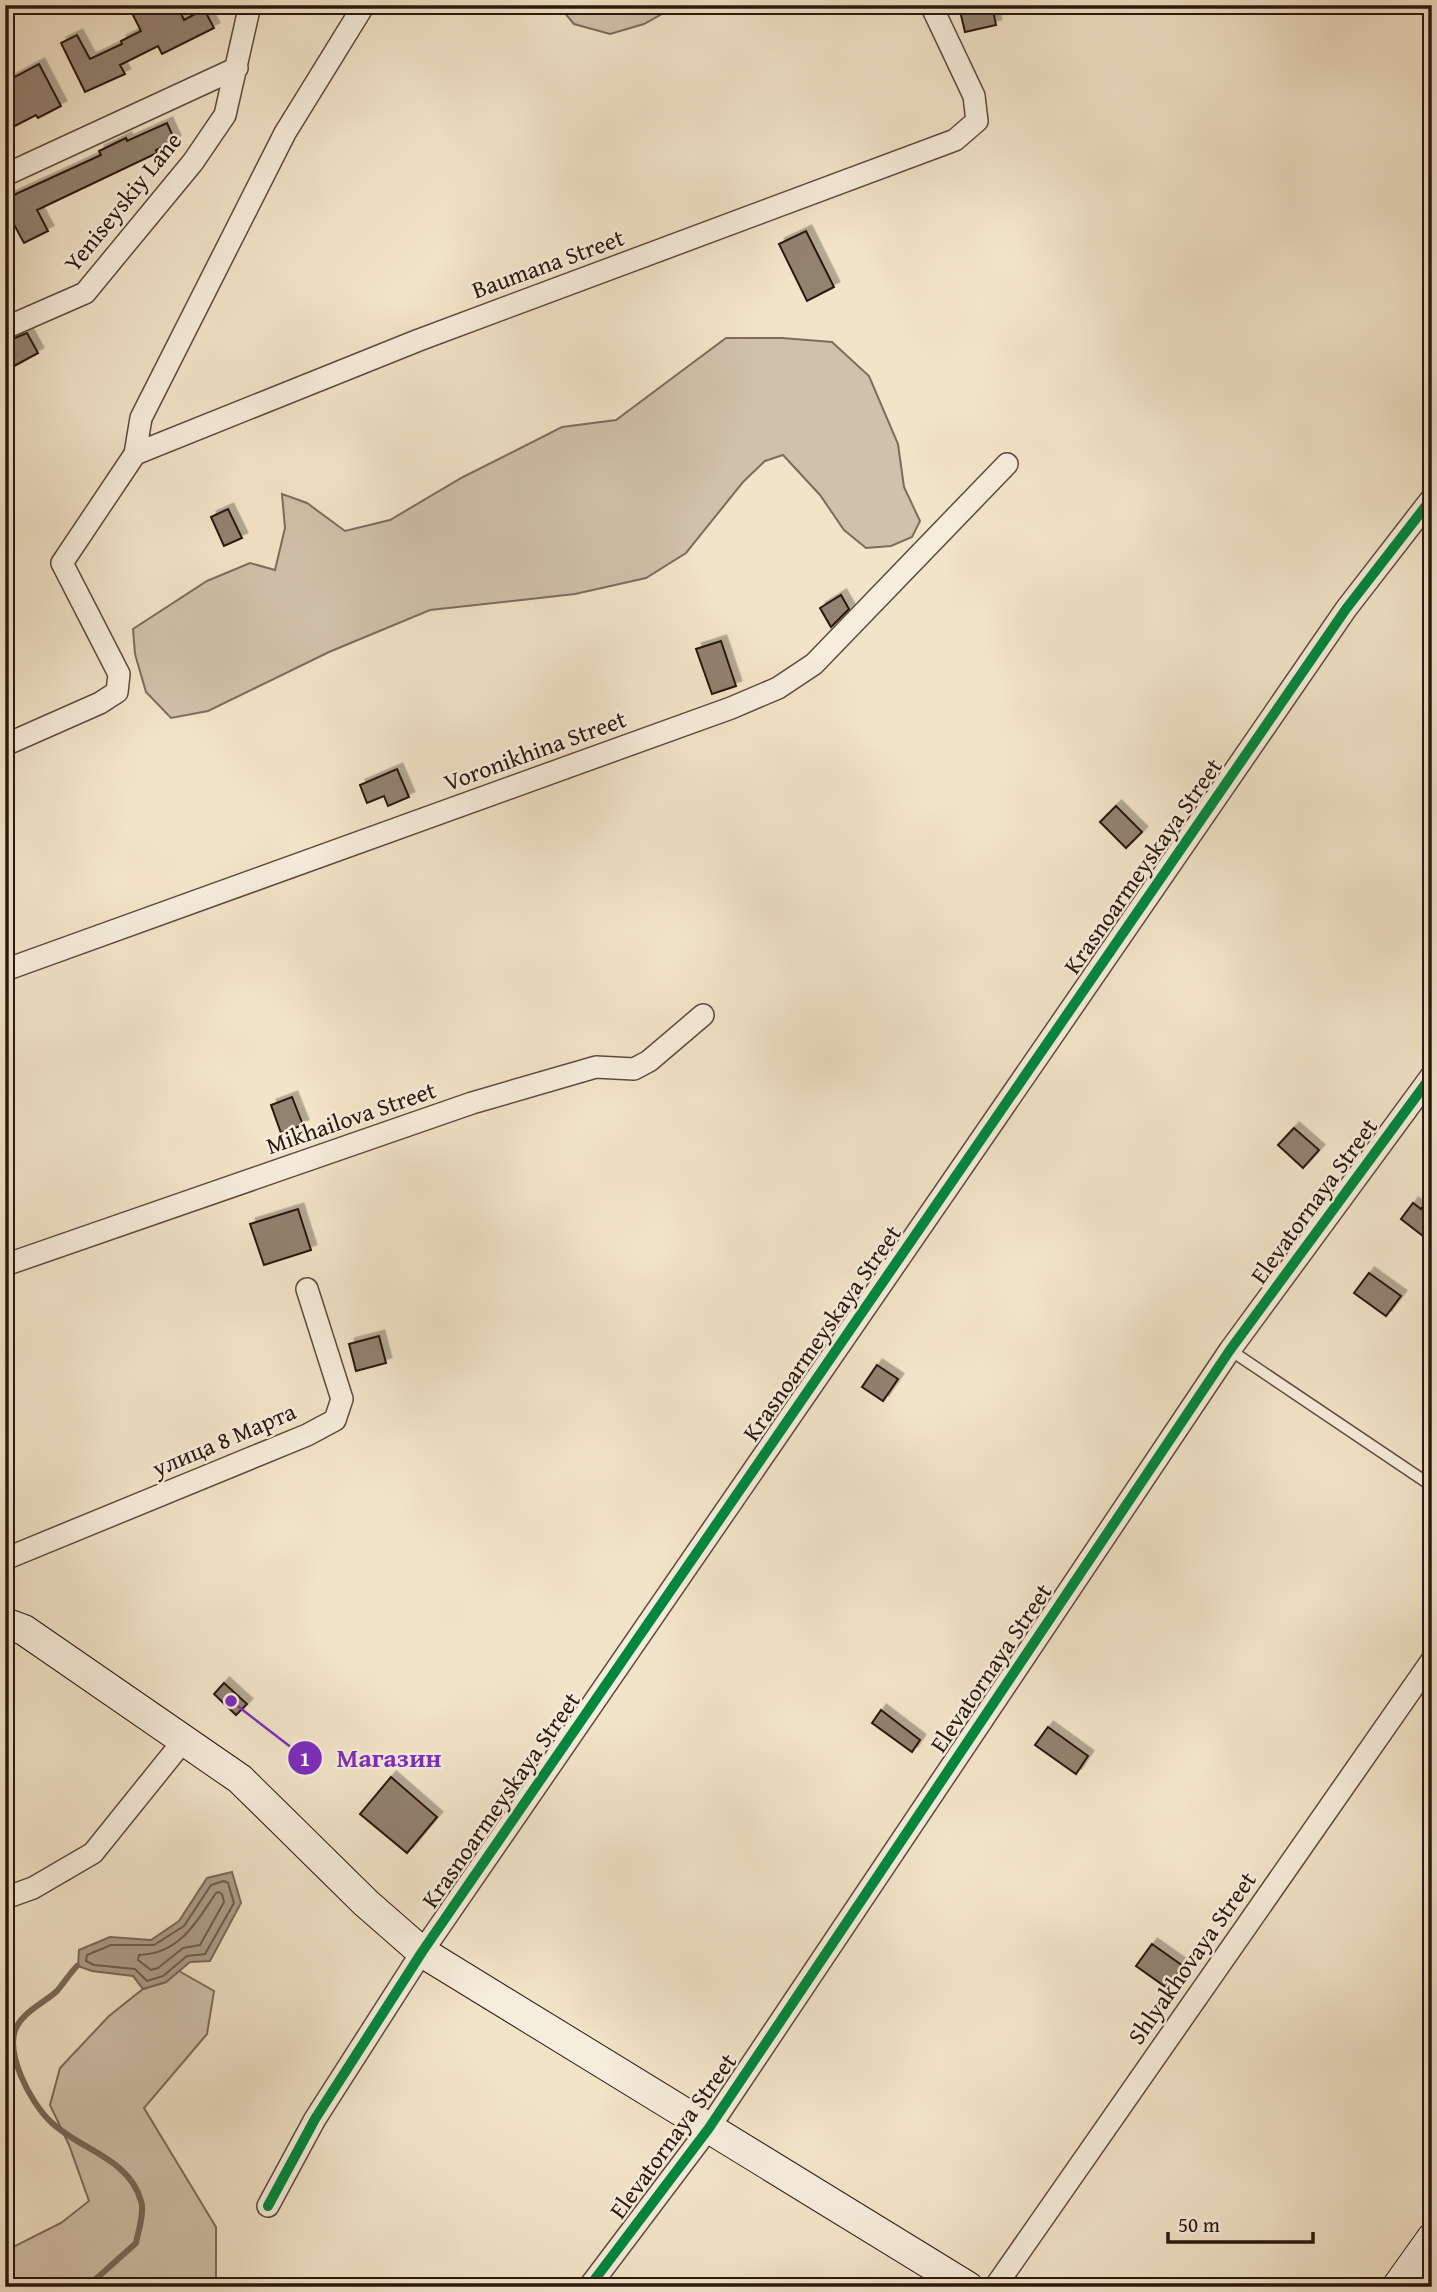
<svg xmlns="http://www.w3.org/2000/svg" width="1437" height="2292" font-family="'Gentium Book Plus',serif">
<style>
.green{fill:#d0c1aa;stroke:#7d6c5d;stroke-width:2}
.water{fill:#ae9f8a;stroke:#796959;stroke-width:2}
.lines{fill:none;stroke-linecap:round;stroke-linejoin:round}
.shore{stroke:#6c5c4d;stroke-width:2}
.stream{stroke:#796959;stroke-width:6}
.building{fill:#928270;stroke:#2a1810;stroke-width:2;filter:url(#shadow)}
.lane-casing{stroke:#5c4b3e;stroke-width:13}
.street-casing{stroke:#5c4b3e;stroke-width:24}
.secondary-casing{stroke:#2a1810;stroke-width:32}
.lane{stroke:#f7eddc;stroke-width:10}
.street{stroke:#f7eddc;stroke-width:21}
.secondary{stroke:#f7eddc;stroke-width:30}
.cycleway-casing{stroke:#f7eddc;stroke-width:15}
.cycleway{stroke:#00873e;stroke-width:10}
.labels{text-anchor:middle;stroke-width:5;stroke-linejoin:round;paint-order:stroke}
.street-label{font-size:24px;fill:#2a1810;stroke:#f7eddc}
.leader{fill:none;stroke:#7b2cbf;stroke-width:2.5}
.callout-dot{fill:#7b2cbf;stroke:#f7eddc;stroke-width:2.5}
.mark-label{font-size:21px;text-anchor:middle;font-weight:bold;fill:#fff}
.callout-label{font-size:26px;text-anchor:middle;font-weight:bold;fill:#7b2cbf;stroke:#f7eddc;stroke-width:5;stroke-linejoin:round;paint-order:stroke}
</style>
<defs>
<filter id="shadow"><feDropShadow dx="5.5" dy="-5.5" stdDeviation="0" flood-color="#0004"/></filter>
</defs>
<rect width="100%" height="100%" fill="#f2e4c9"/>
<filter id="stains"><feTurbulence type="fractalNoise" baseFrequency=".00286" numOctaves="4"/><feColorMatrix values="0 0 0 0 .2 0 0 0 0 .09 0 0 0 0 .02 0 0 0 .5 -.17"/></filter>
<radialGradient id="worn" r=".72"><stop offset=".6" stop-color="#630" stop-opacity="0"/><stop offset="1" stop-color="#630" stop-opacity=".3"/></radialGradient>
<path class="green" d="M558,5H678L644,24L610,34L574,24Z
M726,338H782L832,342L869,376L898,444L904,487L920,521L912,537L891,546L866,548L844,530L820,495L783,455L765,461L743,482L686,553L646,578L575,594L430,610L329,652L208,711L171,718L146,692L135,654L133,629L207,581L250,563L275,570L285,528L282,494L307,503L345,531L390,520L463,477L562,427L616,420Z
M179,1971L214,1991L207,2034L144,2108L216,2227V2287H5V2251L61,2223L89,2201L69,2145L50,2105L60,2068L109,2016L143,1989L166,1982Z"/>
<path class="water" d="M232,1872L241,1903L210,1961L190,1962L166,1982L143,1989L133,1976L92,1971L78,1966L79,1950L110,1937L151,1940L179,1921L207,1878Z"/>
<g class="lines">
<path class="shore" d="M224,1881L228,1883L234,1903L205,1954L187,1956L163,1976L147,1981L135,1969L94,1965L86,1961L87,1955L111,1945H154L184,1926L211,1885Z
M219,1892L222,1894L224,1902L200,1945L183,1948L158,1968L151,1970L138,1960L139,1955C179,1954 196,1923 216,1893Z"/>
<path class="stream" d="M77,1966C70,1973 64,1983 57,1991C45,2002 25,2011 17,2026C3,2051 31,2104 51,2122C80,2150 129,2158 141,2201C145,2212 138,2232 136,2243L87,2287"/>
</g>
<path class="building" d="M128,5H177L184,20L204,9L214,28L162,54L158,46L120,65L125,74L85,92L61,43L77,35L90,59L122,44L121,41L141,31Z
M987,5H992L996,25L965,32L960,11Z
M39,64L61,106L38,118L36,115L5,131V82Z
M167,123L175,141L156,150L157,153L37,210L48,231L24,243L5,208V199L101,155L99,151L126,138L127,141Z
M806,231L834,287L807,301L779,244Z
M27,333L38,353L5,371V342Z
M228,509L242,538L224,546L211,517Z
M841,595L849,609L831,627L820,608Z
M721,641L736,686L712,694L696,649Z
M397,769L409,797L388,806L384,796L367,803L360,785Z
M1116,806L1142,832L1126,848L1100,822Z
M292,1097L303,1125L281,1133L271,1105Z
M1294,1128L1319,1150L1303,1168L1278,1145Z
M1432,1194V1243L1401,1219L1413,1203L1421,1209Z
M298,1209L311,1250L264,1265L250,1224Z
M1369,1273L1401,1296L1386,1316L1354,1293Z
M379,1336L386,1363L356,1371L349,1344Z
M877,1365L898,1379L883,1401L862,1387Z
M224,1683L247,1704L236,1715L214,1694Z
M881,1710L920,1740L912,1752L872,1723Z
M1048,1727L1088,1756L1076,1774L1035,1745Z
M391,1777L437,1817L407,1853L360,1814Z
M1152,1944L1183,1966L1167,1988L1136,1966Z"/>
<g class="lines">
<defs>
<path id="lane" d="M1230,1350L1432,1486"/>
<path id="street" d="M5,175L237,68
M5,328L85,293L193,162L225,115L250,5
M135,454L419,340L955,140L977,121L974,96L931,5
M5,745L100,703L117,692L119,674L62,563L135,454L141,418L285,133L364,5
M5,970L731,708L778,688L814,664L1007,464
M5,1265L472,1103L596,1067L634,1069L649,1061L703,1015
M5,1559L307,1435L335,1420L342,1399L307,1289
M5,1898L33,1888L93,1853L184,1740
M268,2206L315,2119L422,1952L1346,609L1432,498
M589,2287L709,2128L1230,1350L1432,1075
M995,2287L1432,1660"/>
<path id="secondary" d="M5,1623L24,1630L240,1779L366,1903L422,1952L968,2287
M1397,2287L1432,2238"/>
</defs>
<use href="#lane" class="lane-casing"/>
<use href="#street" class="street-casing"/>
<use href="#secondary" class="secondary-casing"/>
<use href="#lane" class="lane"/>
<use href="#street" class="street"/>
<use href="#secondary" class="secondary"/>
<defs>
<path id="cycleway" d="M268,2206L315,2119L422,1952L1346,609L1432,498
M589,2287L709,2128L1230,1350L1432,1075"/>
</defs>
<use href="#cycleway" class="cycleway-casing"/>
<use href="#cycleway" class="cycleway"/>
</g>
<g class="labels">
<g class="street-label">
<text transform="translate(123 202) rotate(-51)" y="8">Yeniseyskiy Lane</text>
<text transform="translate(548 264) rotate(-20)" y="8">Baumana Street</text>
<text transform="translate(535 751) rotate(-20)" y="8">Voronikhina Street</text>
<text transform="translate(1143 866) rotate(-55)" y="8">Krasnoarmeyskaya Street</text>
<text transform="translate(351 1118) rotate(-19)" y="8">Mikhailova Street</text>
<text transform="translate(1314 1201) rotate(-54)" y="8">Elevatornaya Street</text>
<text transform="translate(822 1333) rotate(-55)" y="8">Krasnoarmeyskaya Street</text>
<text transform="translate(224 1440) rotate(-23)" y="8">улица 8 Марта</text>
<text transform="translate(991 1668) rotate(-56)" y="8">Elevatornaya Street</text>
<text transform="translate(501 1800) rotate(-55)" y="8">Krasnoarmeyskaya Street</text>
<text transform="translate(1192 1958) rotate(-55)" y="8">Shlyakhovaya Street</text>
<text transform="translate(673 2136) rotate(-54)" y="8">Elevatornaya Street</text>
</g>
</g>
<path class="leader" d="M231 1701L305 1758"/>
<g class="callout-dot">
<circle cx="231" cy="1701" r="7"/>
<circle cx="305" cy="1758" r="18"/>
</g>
<g class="mark-label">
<text x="305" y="1766">1</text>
</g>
<g class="callout-label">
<text x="389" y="1767">Магазин</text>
</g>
<rect width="1437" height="2292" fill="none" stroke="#f2e4c9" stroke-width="28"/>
<rect x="7" y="7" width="1423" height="2278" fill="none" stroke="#2a1810" stroke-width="3.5"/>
<rect x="14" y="14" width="1409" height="2264" fill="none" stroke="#2a1810" stroke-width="2"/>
<path d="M1168 2232v10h145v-10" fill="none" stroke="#2a1810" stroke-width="3.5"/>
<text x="1178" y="2232" font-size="21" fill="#2a1810" stroke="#f7eddc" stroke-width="5" paint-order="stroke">50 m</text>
<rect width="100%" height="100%" filter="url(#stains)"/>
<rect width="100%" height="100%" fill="url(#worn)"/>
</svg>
